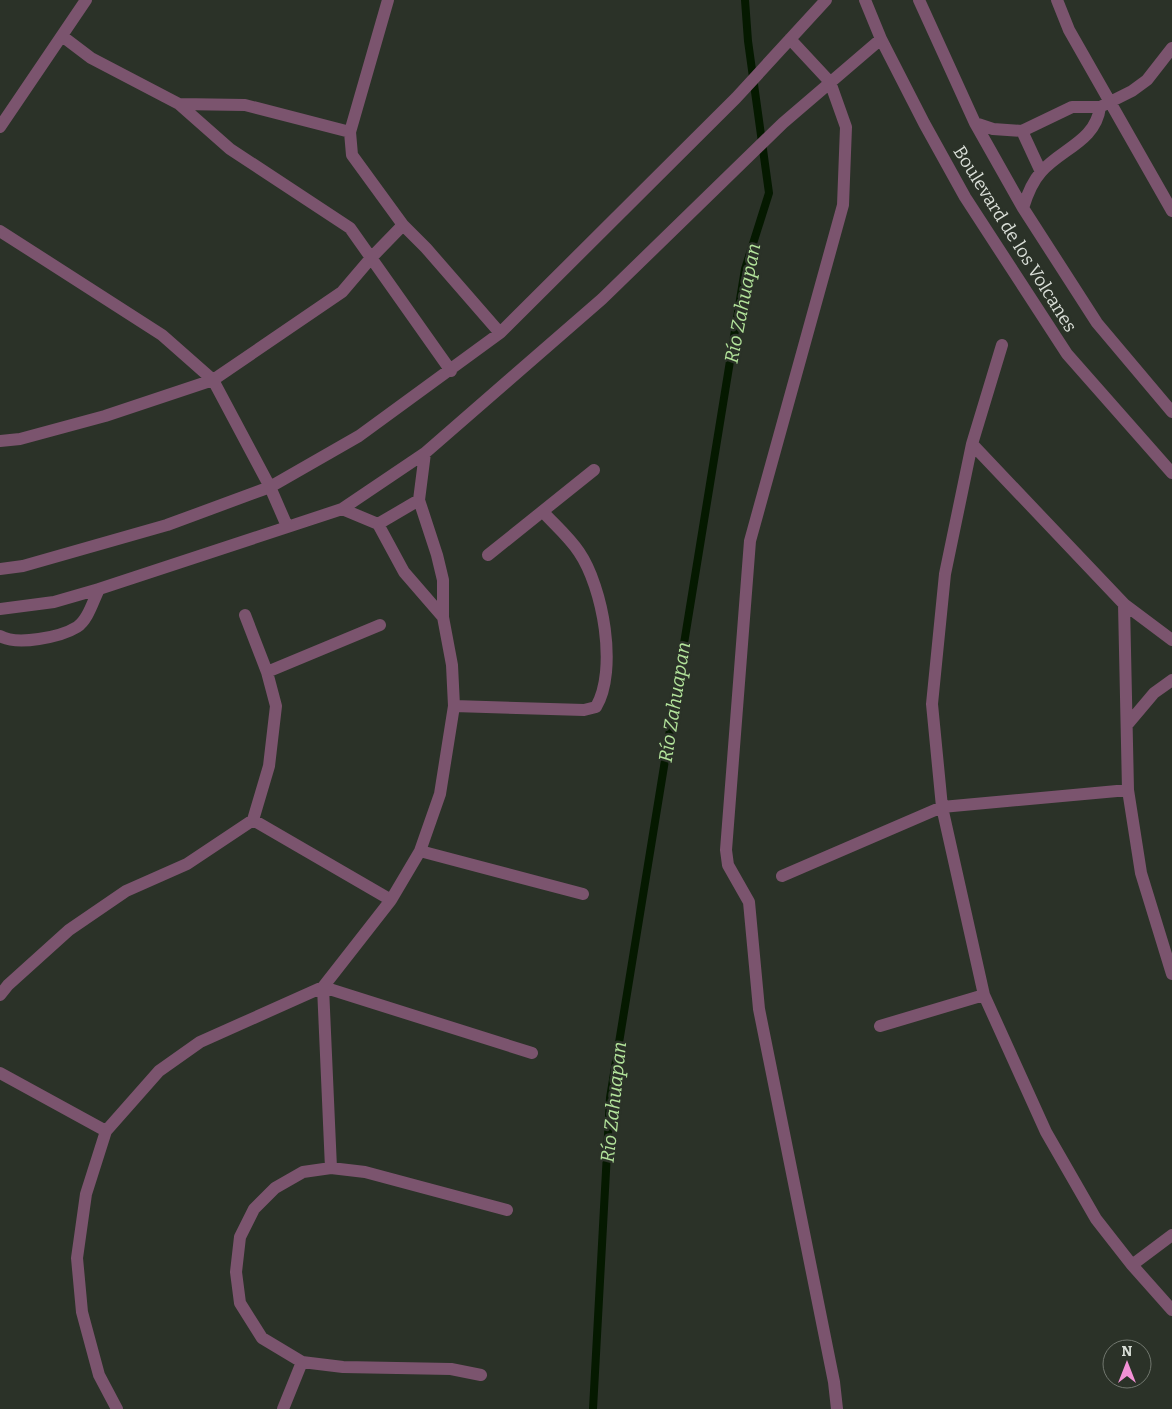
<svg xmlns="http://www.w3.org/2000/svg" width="1172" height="1409" font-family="Bitter,serif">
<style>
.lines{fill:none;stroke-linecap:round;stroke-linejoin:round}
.stream{stroke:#051900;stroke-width:8}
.minor{stroke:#7b546e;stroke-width:12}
.labels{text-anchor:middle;stroke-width:5;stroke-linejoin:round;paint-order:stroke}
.street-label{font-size:18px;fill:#d9ded7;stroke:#2b3228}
.water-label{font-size:19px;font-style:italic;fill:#b3e49b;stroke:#2b3228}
</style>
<rect width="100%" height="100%" fill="#2b3228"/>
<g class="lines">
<path class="stream" d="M593,1409L610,1098L745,269L769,193L748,41L745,0"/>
<path class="minor" d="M388,0L350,132L352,155L403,225L426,248L500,333
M865,0L881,39L924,123L965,197L1067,354L1172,473
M919,0L975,123L1023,208L1097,323L1172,412
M1057,0L1069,30L1172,211
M62,36L91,58L179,104L230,149L350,228L451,371
M790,39L830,82L846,127L843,205L750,541L726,850L728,865L749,902L759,1009L834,1382L837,1409
M179,104L245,105L350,132
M975,123L993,129L1022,131L1072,107H1100L1132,91L1147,80L1172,48
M0,127L86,0
M1022,131L1041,172
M1023,208C1027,195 1032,182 1041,172C1061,149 1096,141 1100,107
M0,231L162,335L213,380L270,487L287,526
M1002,345L972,444L945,574L932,704L942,807L984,995L1046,1132L1096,1219L1132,1265L1172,1310
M0,441L20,439L105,416L213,380L342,292L371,258L403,225
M972,444L1124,604L1128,790L1141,873L1172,974
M342,509L378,524L404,572L443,617
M378,524L419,500
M488,555L594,470
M0,569L23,566L167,525L270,487L359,436L500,333L736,98L826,0
M1124,604L1172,640
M0,609L54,602L99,589L342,509L425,453L602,299L783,123L881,39
M0,636C17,646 61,637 77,627C88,620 93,601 99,589
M267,672L380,625
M454,706L584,710L596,707C618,670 603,587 579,552C569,537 555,525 543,512
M1127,725L1154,693L1172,680
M253,820L391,900
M420,851L583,894
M782,876L942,807L1128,790
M0,995L8,985L69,930L126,891L187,864L253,820L269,766L276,706L267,672L245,615
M880,1026L984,995
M0,1073L106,1131
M331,1168L323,987L532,1053
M1132,1265L1172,1235
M481,1375L451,1369L343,1367L302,1362L262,1338L240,1303L236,1272L240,1237L254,1209L275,1188L303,1172L331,1168L365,1172L507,1210
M117,1409L99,1375L82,1312L77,1258L86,1194L106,1131L159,1071L200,1042L323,987L391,900L420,851L440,794L454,706L452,665L443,617V580L437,555L419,500L425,453
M283,1409L302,1362"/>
</g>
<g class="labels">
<g class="street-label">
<text transform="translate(1015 239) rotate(58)" y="6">Boulevard de los Volcanes</text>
</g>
<g class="water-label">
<text transform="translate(742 303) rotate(-79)" y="7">Río Zahuapan</text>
<text transform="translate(674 702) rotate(-81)" y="7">Río Zahuapan</text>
<text transform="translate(613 1102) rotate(-84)" y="7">Río Zahuapan</text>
</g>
</g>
<g transform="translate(1127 1364)"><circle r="24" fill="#2b3228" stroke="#71776e"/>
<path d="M0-4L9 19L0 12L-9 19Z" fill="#f391d6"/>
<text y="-8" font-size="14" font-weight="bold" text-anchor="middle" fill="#d9ded7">N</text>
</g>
</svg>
